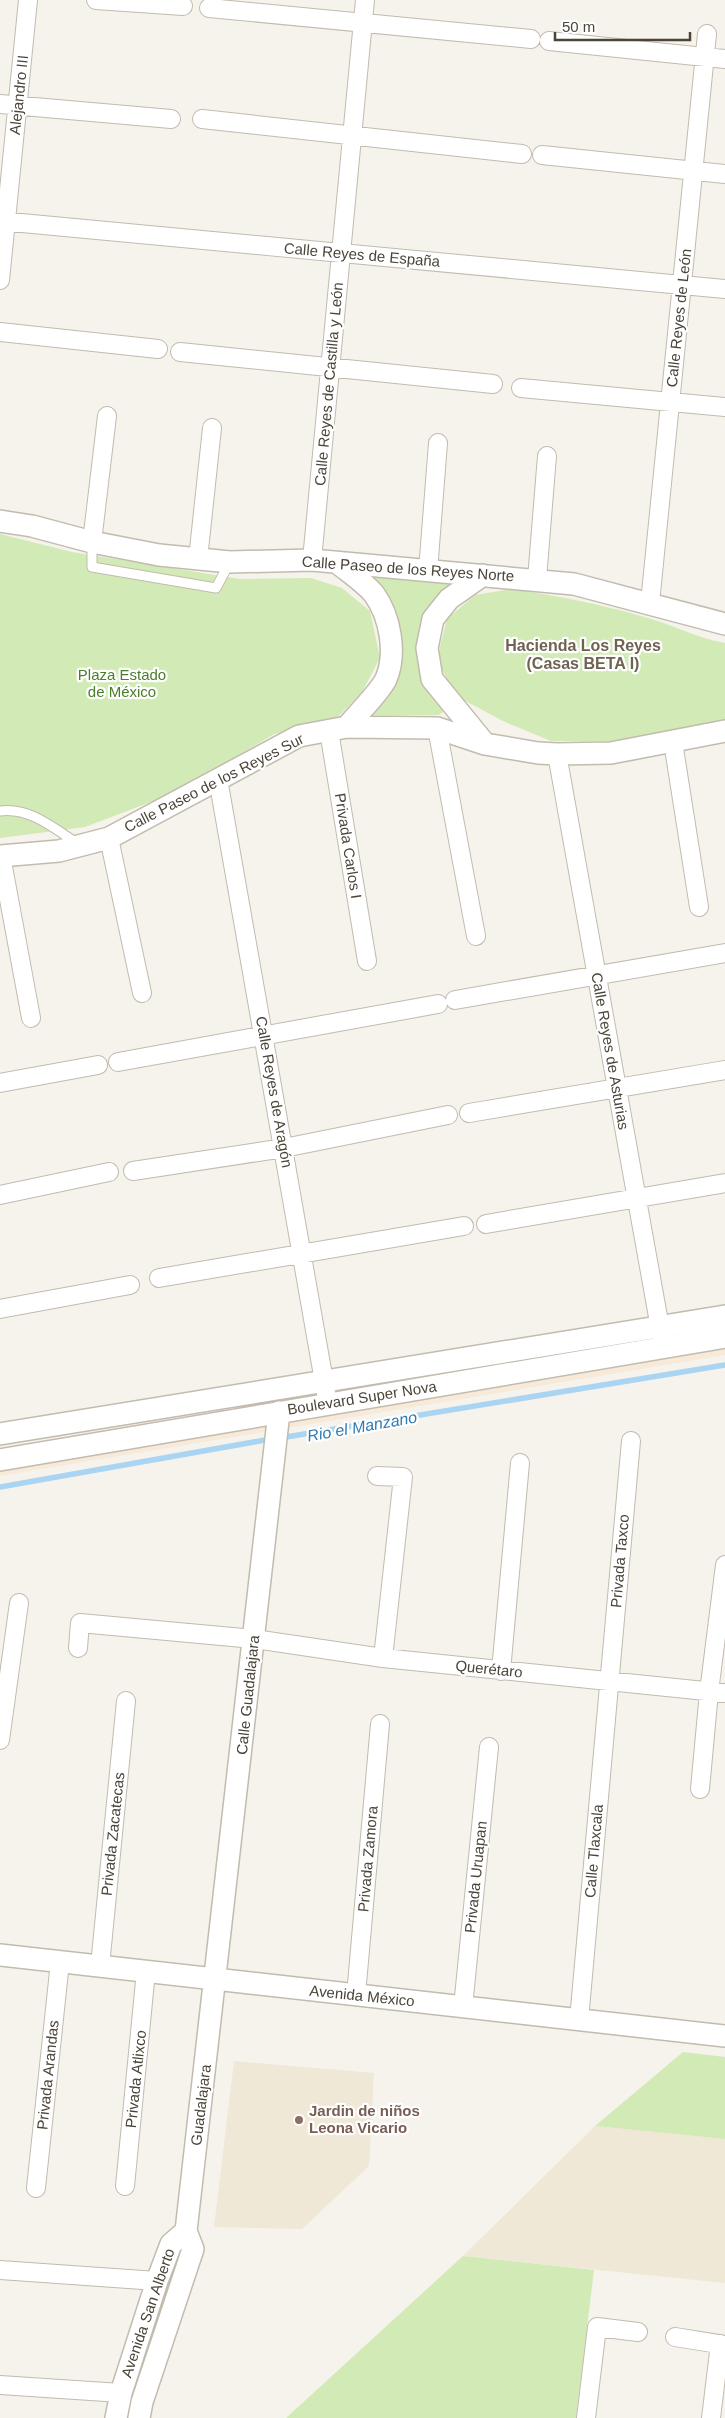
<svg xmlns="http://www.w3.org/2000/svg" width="725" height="2418" font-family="Helvetica,sans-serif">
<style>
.commercial{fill:#f7ead8}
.education{fill:#efe8d6}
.green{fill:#d2eab5}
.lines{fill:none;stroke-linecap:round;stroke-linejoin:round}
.stream{stroke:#a9d4f2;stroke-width:5.5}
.service-casing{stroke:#c2bbae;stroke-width:11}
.minor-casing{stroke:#c2bbae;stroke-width:20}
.tertiary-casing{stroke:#c2bbae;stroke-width:24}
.service{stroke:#fff;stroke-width:9}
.minor{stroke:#fff;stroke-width:18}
.tertiary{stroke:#fff;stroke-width:21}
.education-dot{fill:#8d6e63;stroke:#fff;stroke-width:2}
.labels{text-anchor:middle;stroke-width:4.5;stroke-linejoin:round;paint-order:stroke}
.street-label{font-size:15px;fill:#4b4439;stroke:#fff}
.park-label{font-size:15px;fill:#4a7f2a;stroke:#fff}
.education-label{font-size:15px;font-weight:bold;fill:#785e54;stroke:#fff;text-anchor:start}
.neighbourhood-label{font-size:16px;font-weight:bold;fill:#6e6250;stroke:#fff}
.water-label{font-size:16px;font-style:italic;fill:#2e7ab2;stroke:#fff}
</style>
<rect width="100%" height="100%" fill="#f6f3ec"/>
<path class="commercial" d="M725,1330V1355L0,1476V1451Z"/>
<path class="education" d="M234,2061L374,2073L369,2166L302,2229L214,2227Z
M595,2126L725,2139V2283L463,2256Z"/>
<path class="green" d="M0,534L72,552L240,579L311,578L342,588L370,611L380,658L362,692L334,721L274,734L177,792L85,827L0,838Z
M372,574L451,580L452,585L427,615L443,712L439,715H373V710L389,693L376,582Z
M512,589C557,596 601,604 644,617C672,624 696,638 725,643V720L611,741H551L505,722L456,696L439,664L440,647L447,619L475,595Z
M683,2052L725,2057V2139L595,2126Z
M463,2256L594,2270L576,2418H286Z"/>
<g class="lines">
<path class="stream" d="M280,1438L725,1365
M0,1487L271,1439"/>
<defs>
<path id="service" d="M92,542V567L216,588L230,562
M0,811C30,807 55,829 78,844"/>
<path id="minor" d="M96,0L183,6
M209,8L531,39
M549,41L725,59
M0,104L171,119
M202,119L522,154
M542,155L725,174
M0,221L725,289
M0,280L28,0
M0,332L158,349
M180,352L493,384
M521,388L725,407
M92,542L107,416
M198,559L212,428
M312,560L365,0
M428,571L438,443
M537,579L547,456
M650,603L707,34
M437,728L476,936
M329,731L367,961
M673,742L699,907
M557,754L662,1339
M218,779L328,1404
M109,838L142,993
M1,856L31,1018
M455,1000L725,953
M118,1062L438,1004
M0,1083L98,1065
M469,1113L725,1070
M133,1171L284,1148L448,1115
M0,1195L109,1172
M486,1224L725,1183
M159,1278L464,1226
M0,1309L130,1285
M377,1476L403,1477L383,1658
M78,1648L80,1623L254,1639L383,1658L725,1693
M501,1671L520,1463
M0,1740L19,1603
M700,1789L709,1692L725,1565
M100,1966L126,1701
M356,1995L380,1724
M463,2007L489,1747
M579,2020L631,1441
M125,2186L146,1971
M36,2188L60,1962
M0,2270L157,2281
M675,2337L725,2345
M0,2385L121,2393
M586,2418L597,2327L638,2332
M711,2418L720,2344"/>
<path id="tertiary" d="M0,521L32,526L92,542L159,555L230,562L312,560L574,584L725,624
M339,564C350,573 365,583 374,594C390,616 397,653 386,679C380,692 357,714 347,727
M483,575L449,599L433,619L427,648L432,679L485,744
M0,856L59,851L109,838L299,736L347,727L437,728L485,744L538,753L557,754L611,753L725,731
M0,1434L725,1316
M0,1460L725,1337
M0,1955L725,2036
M116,2418L121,2393L157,2281L171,2244L186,2231
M139,2418L142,2402L193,2249L186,2231L279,1412"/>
</defs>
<use href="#service" class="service-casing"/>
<use href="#minor" class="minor-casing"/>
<use href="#tertiary" class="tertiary-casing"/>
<use href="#service" class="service"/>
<use href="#minor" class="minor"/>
<use href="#tertiary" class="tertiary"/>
</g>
<circle class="education-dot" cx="299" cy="2120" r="5"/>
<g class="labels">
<g class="street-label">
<text transform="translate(19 95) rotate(-84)" y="5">Alejandro III</text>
<text transform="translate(362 255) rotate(5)" y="5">Calle Reyes de España</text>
<text transform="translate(679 318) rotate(-84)" y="5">Calle Reyes de León</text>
<text transform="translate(329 384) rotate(-85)" y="5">Calle Reyes de Castilla y León</text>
<text transform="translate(408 569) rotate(4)" y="5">Calle Paseo de los Reyes Norte</text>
<text transform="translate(214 783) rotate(-27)" y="5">Calle Paseo de los Reyes Sur</text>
<text transform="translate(348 846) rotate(81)" y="5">Privada Carlos I</text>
<text transform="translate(610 1051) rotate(80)" y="5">Calle Reyes de Asturias</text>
<text transform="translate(274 1092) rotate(80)" y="5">Calle Reyes de Aragón</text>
<text transform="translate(362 1398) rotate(-9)" y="5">Boulevard Super Nova</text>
<text transform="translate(620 1561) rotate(-85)" y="5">Privada Taxco</text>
<text transform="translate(489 1669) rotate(6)" y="5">Querétaro</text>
<text transform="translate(248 1695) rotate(-84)" y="5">Calle Guadalajara</text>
<text transform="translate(113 1834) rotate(-84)" y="5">Privada Zacatecas</text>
<text transform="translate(594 1851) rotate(-85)" y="5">Calle Tlaxcala</text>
<text transform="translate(368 1859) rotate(-85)" y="5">Privada Zamora</text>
<text transform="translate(476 1877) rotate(-84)" y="5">Privada Uruapan</text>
<text transform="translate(362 1996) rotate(6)" y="5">Avenida México</text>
<text transform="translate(48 2075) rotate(-84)" y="5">Privada Arandas</text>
<text transform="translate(136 2079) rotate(-84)" y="5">Privada Atlixco</text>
<text transform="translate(201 2105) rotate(-83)" y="5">Guadalajara</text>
<text transform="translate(148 2313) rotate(-71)" y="5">Avenida San Alberto</text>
</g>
<g class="park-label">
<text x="122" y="680">Plaza Estado<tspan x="122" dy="17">de México</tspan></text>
</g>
<g class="education-label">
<text x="309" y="2116">Jardin de niños<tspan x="309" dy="17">Leona Vicario</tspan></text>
</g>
<g class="neighbourhood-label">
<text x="583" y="651">Hacienda Los Reyes<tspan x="583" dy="18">(Casas BETA I)</tspan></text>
</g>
<g class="water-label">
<text transform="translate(362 1426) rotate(-10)" y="6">Rio el Manzano</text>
</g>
</g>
<path d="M555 32v8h135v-8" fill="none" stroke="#4b4439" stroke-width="2.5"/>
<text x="562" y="32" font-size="15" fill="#4b4439" stroke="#ffffff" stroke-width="4" paint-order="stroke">50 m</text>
</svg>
